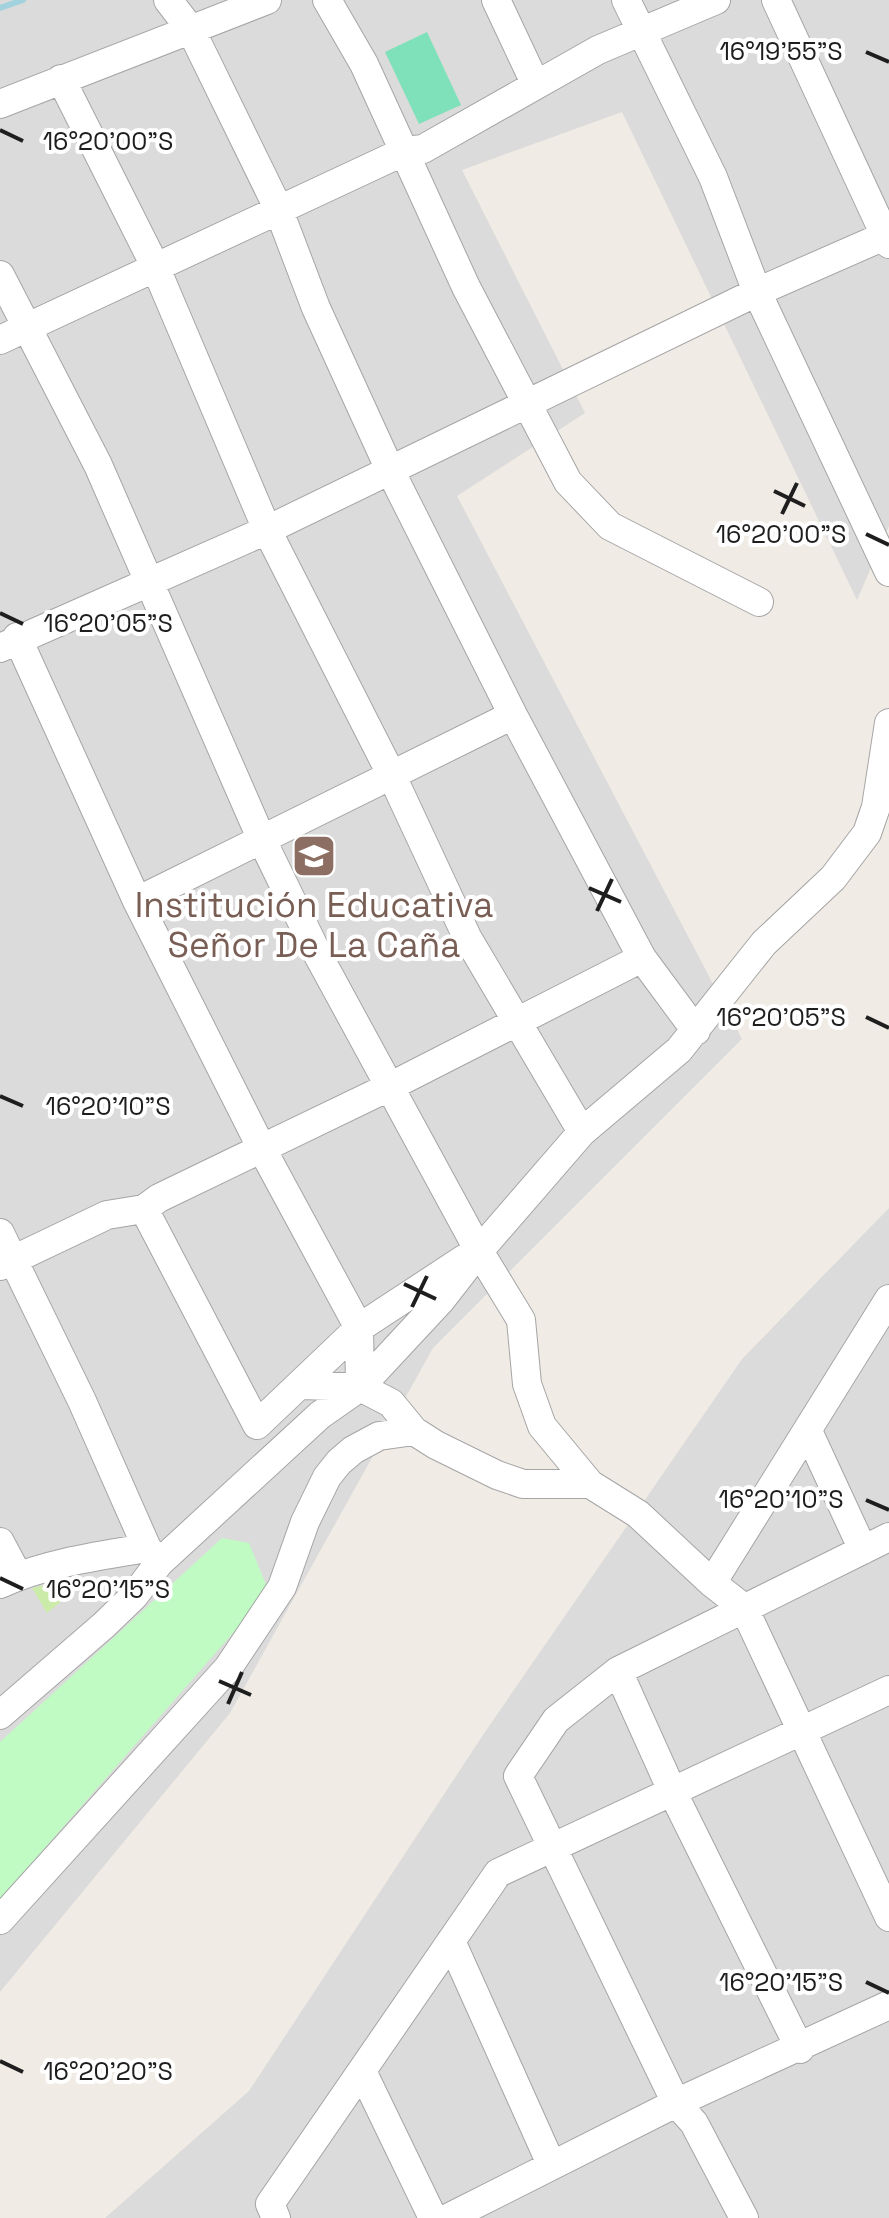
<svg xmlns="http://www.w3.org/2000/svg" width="889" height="2218" font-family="'Space Grotesk',sans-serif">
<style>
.residential{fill:#dcdbdb}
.grass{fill:#cbeca8}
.park{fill:#bffbc3}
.pitch{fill:#7fe1b9}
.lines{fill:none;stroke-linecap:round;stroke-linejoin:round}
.stream{stroke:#a3d2df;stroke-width:6}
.minor-casing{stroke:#a5a5a5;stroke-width:30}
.minor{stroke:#fff;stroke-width:28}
.ticks{fill:none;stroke:#1e1e1e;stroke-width:4}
.labels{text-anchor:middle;stroke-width:8;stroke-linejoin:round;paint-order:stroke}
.education-label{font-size:35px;fill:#785e54;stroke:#fff}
.ticks-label{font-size:25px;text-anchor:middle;fill:#1e1e1e;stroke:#fff;stroke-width:8;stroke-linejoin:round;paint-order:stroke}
</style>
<rect width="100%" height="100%" fill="#f0ebe4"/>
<path class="residential" d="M0,0H889V526L857,600L622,112L462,170L585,413L457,496L742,1039L433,1348L230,1713L0,1992Z
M889,1208V2218H105L249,2091L485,1732L742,1359Z"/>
<path class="grass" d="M82,1577L85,1582L47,1613L32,1588Z"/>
<path class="park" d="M222,1538L249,1543L269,1592L0,1899V1742Z"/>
<path class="pitch" d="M427,32L461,105L419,124L385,52Z"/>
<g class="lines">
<path class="stream" d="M0,8L23,0"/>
<defs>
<path id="minor" d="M168,0L191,30L278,208L316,308L390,470L513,715L642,958L696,1031
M327,0L364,64L466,287L568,482L610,526L759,602
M496,0L535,83
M626,0L713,177L757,292L889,572
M776,0L889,244
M61,79L155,266L267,530L392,776L467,937L582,1132
M0,104L267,0
M0,275L98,465L261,838L318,955L479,1251L521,1320L527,1384L542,1426L590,1484
M0,340L405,151L423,149L598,50L716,0
M17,637L137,901L262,1149L359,1328L360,1387
M0,648L267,530L757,292L889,234
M137,901L513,715
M144,1209L257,1425L359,1328L464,1259
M0,1233L82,1401L147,1548L159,1563
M0,1266L107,1215L144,1209L159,1198L389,1087L642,958
M302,1385L360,1387L391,1403L414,1431L436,1445L497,1475L523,1484H590L638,1514L712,1583L744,1608L889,1917
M808,1431L863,1550
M0,1542L18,1576
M712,1583L889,1299
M0,1584C46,1563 98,1556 147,1548
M618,1671L673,1793L800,2049
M0,1715L104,1625L134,1596L159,1563L320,1415L360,1387L441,1300L479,1251L582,1132L679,1050L764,943L833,878L867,833L876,807L889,723
M0,1920L228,1668L282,1587L305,1522L327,1477L339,1462L353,1450L379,1436L414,1431
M451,1941L551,2164
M362,2071L433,2218
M276,2218L270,2204L498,1873L889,1690
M448,2218L676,2103L889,2005
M744,2218L694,2123L676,2103L518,1776L556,1720L618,1671L889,1537"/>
</defs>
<use href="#minor" class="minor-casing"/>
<use href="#minor" class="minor"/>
</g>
<path class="ticks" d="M866,52L889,62M0,130L23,141M774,491L805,506M782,514L797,483M866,534L889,545M0,613L23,624M589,888L621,902M597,911L612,879M866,1017L889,1028M0,1096L23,1106M404,1284L436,1299M412,1307L427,1276M866,1500L889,1510M0,1578L23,1589M219,1681L251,1695M228,1704L242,1672M866,1982L889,1993M0,2061L23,2072"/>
<defs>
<symbol id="school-square" viewBox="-11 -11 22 22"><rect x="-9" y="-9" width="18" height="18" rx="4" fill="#8d6e63" stroke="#fff"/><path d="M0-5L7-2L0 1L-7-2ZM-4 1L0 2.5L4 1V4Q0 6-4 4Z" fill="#fff"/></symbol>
</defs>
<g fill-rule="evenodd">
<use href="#school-square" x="289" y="831" width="50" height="50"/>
</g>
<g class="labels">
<g class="education-label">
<text x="314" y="917">Institución Educativa<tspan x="314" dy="40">Señor De La Caña</tspan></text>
</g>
</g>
<g class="ticks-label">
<text x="781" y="60">16°19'55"S</text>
<text x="108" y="150">16°20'00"S</text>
<text x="781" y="543">16°20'00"S</text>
<text x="108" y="632">16°20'05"S</text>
<text x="781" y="1026">16°20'05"S</text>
<text x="108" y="1115">16°20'10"S</text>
<text x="781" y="1508">16°20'10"S</text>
<text x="108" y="1598">16°20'15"S</text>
<text x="781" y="1991">16°20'15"S</text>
<text x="108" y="2080">16°20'20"S</text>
</g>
</svg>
